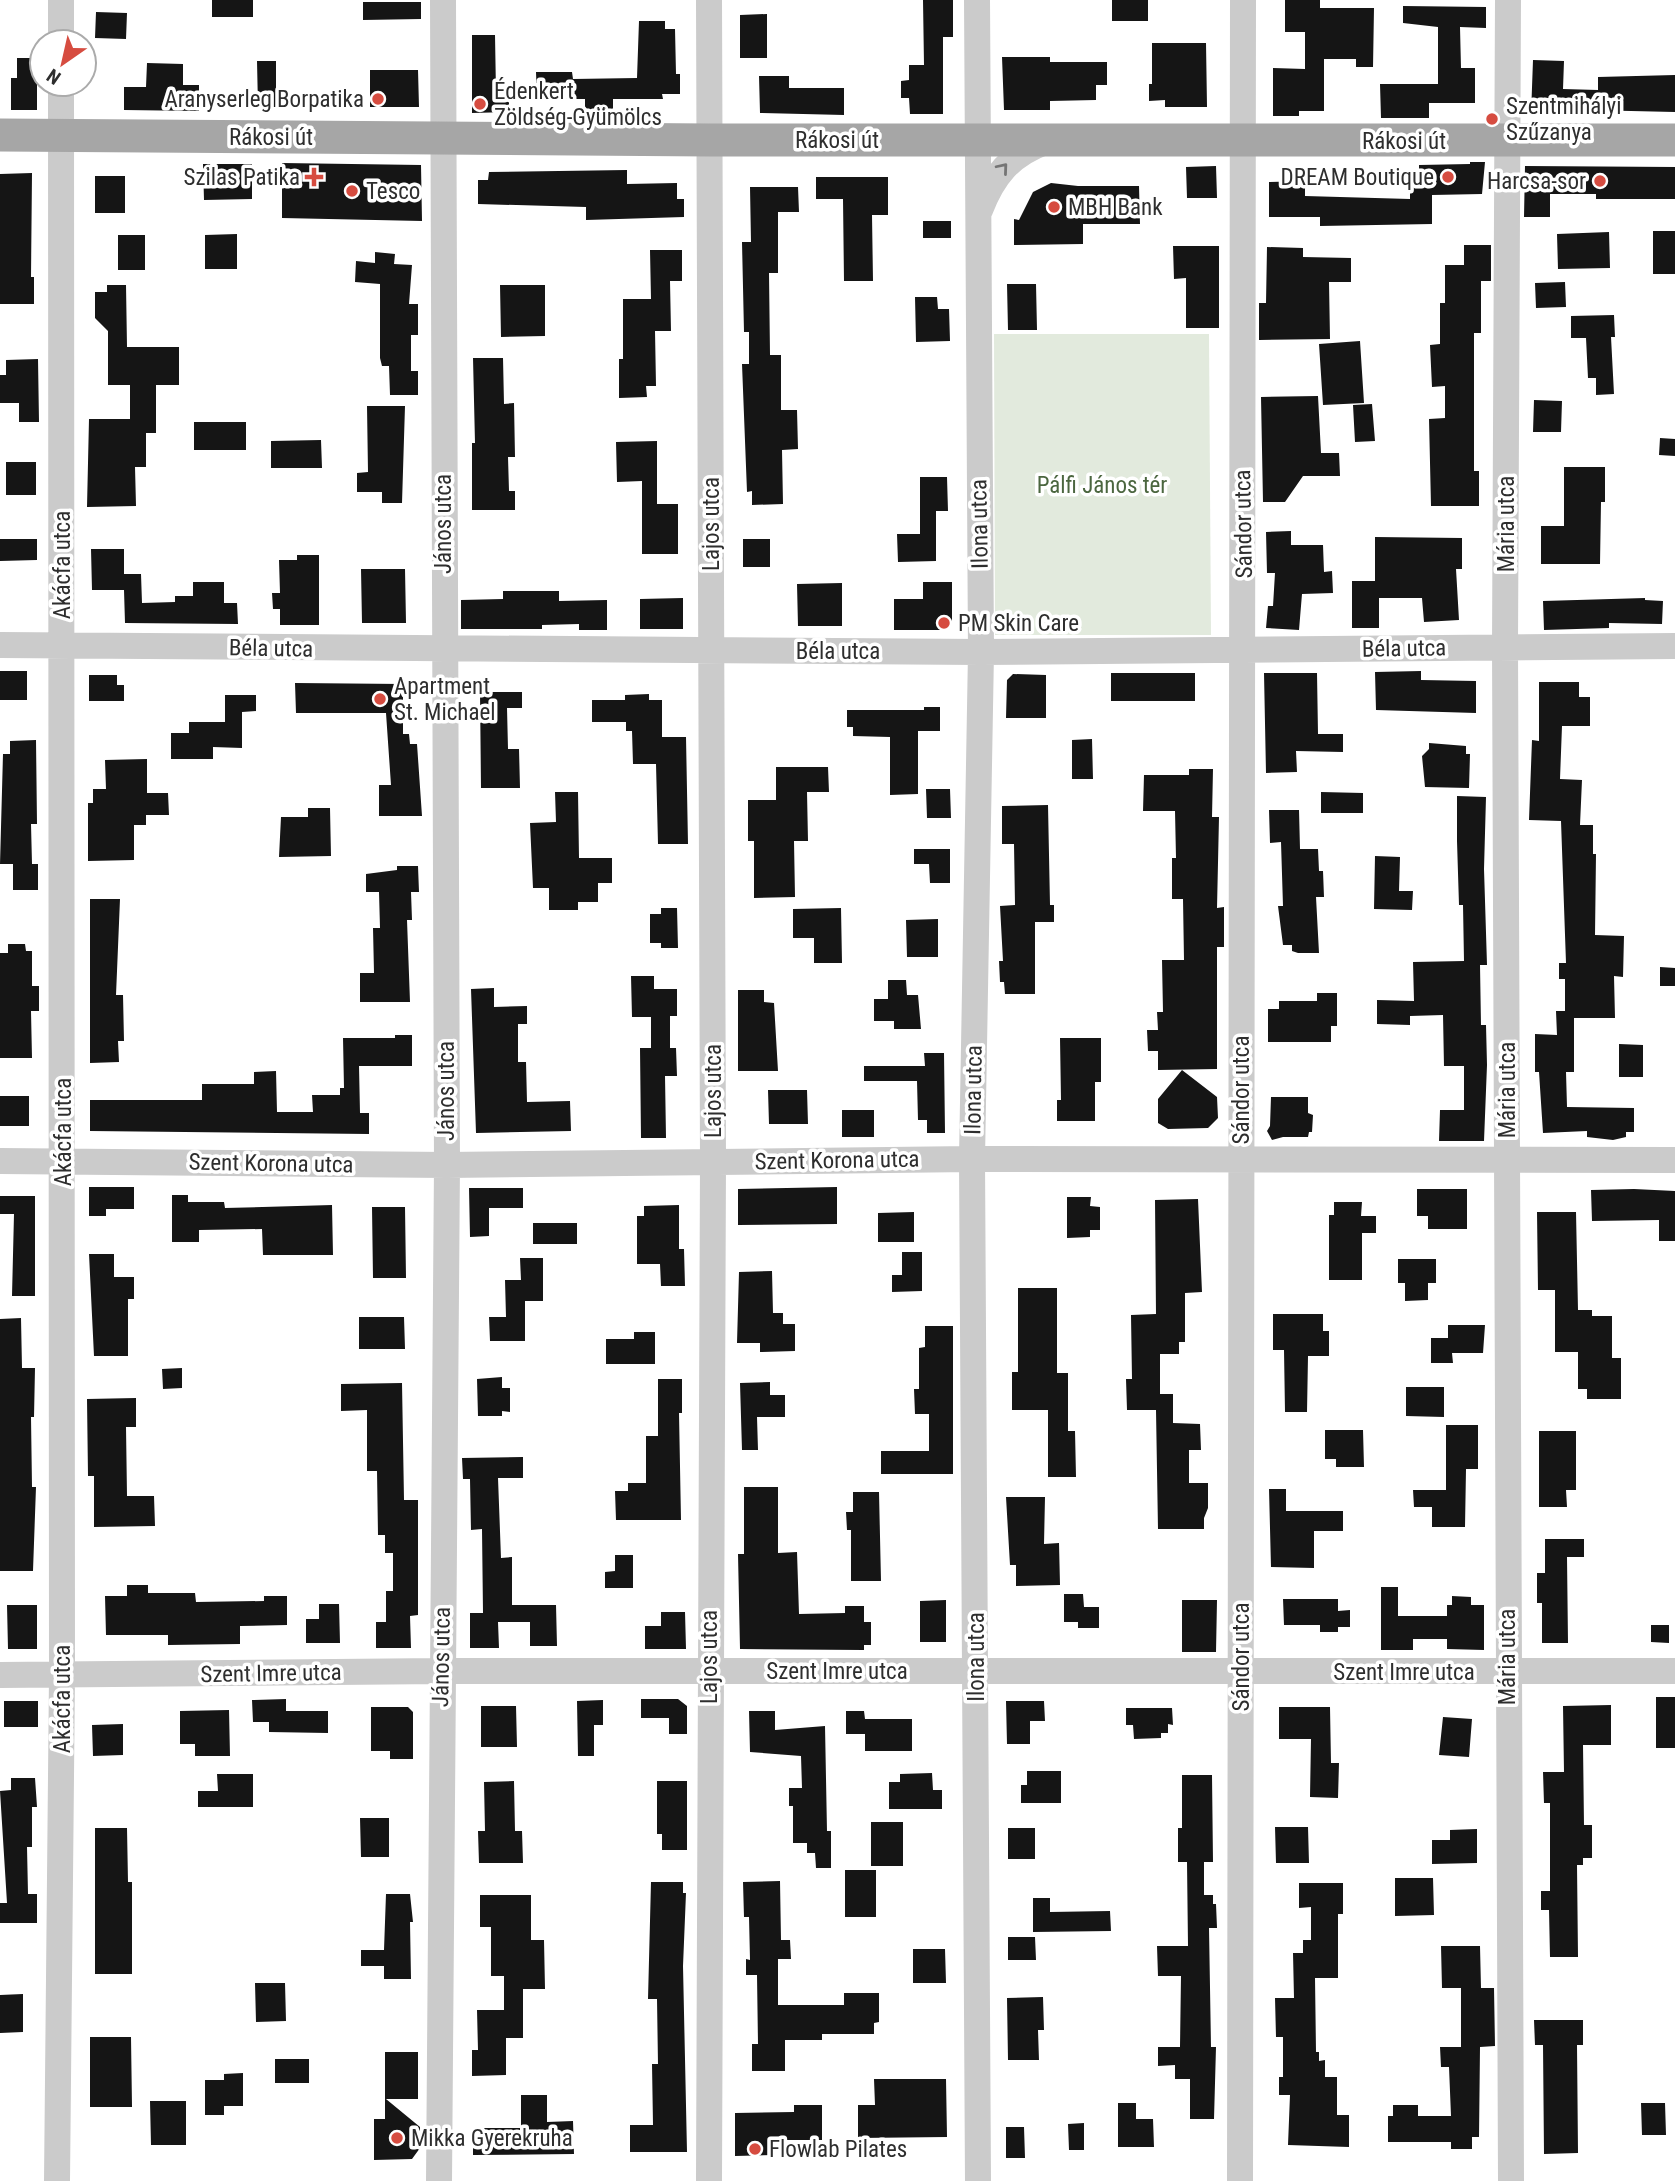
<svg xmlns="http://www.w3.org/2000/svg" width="1675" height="2181" font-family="'Roboto Condensed',sans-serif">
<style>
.green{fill:#e2eadd}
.building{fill:#151515}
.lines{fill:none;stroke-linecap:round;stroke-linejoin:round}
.minor{stroke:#cbcbcb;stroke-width:26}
.major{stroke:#a6a6a6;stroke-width:33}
.oneway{stroke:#757575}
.poi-dot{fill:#d64c40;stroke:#fff;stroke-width:2.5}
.labels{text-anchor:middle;stroke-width:7;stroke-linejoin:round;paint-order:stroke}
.poi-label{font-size:23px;fill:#2e2e2e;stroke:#fff;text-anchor:start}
.street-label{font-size:23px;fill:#2e2e2e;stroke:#fff}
.park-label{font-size:23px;fill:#4b663f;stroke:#fff}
</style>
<rect width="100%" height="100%" fill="#fff"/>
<path class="green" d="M994,334H1209L1211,635H995Z"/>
<path class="building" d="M212,0H253V17H212Z
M923,0H953V37H943V114H910L909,98H901V81L909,80V65H924Z
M1112,0H1148V21H1112Z
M1285,0H1320V8H1374L1373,67H1356V59H1324V111H1299V116H1273V68L1305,69V32H1285Z
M363,2H421V19L363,20Z
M1403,6L1486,7V28L1460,27L1461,68H1475V103H1429V118H1381L1380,84H1438V27L1403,23Z
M96,12L127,13L126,39L95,38Z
M767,14V58H740V15Z
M639,21H665V29H675L676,74H680V94H662L663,99H613V110L585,111V99H537L536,72H572L573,79L637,78Z
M472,35H495L496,93H509V112L472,113Z
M1152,43H1206L1207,107H1165V100L1149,101V84H1152Z
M1002,57H1050V62H1107V85H1096V100L1050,101V110H1004Z
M17,58H37V110H11V78H17Z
M1533,60L1564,61L1563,89L1598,90V77L1675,75V112L1587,110V117L1531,115Z
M257,61H276V107H258Z
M147,63L183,64V85H199V111L124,110V87H146Z
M370,70H418L419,107H370Z
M759,76H789V88H844V115L760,113Z
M1470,162H1485L1482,194L1432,195V224L1320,226V217H1269V182L1305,181V196L1410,199V173H1419V165L1470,164Z
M282,163L421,165L422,221L282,218Z
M203,164H252V199L204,200Z
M1216,166L1217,198H1187L1186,167Z
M1525,166L1675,167V199H1596V194H1550V217H1524Z
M627,170V184L677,183V199H684V217L586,220V207L478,204V180H488L489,172Z
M32,173L31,277H34V304H0V174Z
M95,176H125V213H95Z
M816,177H888V215H872L873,281H844L843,199H816Z
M1051,183L1078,186H1139L1140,224H1083V244L1014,245V219L1019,220L1033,192Z
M750,187H798L799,212H778V273H769L770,355H781V410H797L798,449L782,450L783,504L752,505V491L747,492L742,364H749V332H744L742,242H751Z
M923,221H951V238H923Z
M1653,231H1675V274H1653Z
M1609,232L1610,268L1558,269L1557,234Z
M237,234V269H205V235Z
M118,235H145V270H118Z
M1464,245H1491V281H1481V333H1474V471H1479V506H1431L1429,419L1445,418V386L1432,387L1430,345L1440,344V303H1445V265H1464Z
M1173,246H1219V328H1186V278L1174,279Z
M1267,247L1303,248V257L1351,258V282H1329L1330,339L1259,340V303H1266Z
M650,250H682V281H670L671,331H655L656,386H646L647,397L619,398V359H623V299H651Z
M375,252L395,254L394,264L412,265L409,304H418V335H411V371H418V395H390L389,366H382L380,358V284L355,282L356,261L375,263Z
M1565,282L1566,307L1536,308L1535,283Z
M1007,284H1036L1037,330H1008Z
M107,285H126L127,347H179V385H156V433H146V467H135L136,506L87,507L89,419H130V385H108V331L95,318V292H107Z
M500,285H545V336L501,337Z
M915,297H937L938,309H949L950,341L916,342Z
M1614,315L1615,337H1611L1614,394L1596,395V378H1588L1586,338H1571V316Z
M1360,341L1364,403L1323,405L1319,344Z
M473,358H503L504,404L514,403L515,457H508L509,491H515V510H472V443H475Z
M38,359L39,422H19V403H0V375H6V360Z
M1318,396L1321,453H1339L1340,476H1303L1285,502H1263L1261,397Z
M1534,400L1562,401L1561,432H1533Z
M1372,404L1375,441L1355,442L1353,405Z
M367,406H405L402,503H382V492H357V473L368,472Z
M194,422H246V450H194Z
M1660,438L1675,439V456L1659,455Z
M321,440L322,468H271V441Z
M657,441V504H678V554H642V481L617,482L616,442Z
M6,462H36V495H6Z
M1564,467H1605V502H1601L1600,564H1541V526H1564Z
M920,477H947L948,511H936V561L898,562L897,534H920Z
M1291,531V545H1323L1324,572L1332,571L1333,593L1302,594L1299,630L1266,628L1268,606H1273L1275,573H1267L1266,532Z
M1375,537L1462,538V569H1456L1459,620L1424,622L1422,598H1379V628H1352V581H1375Z
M0,539H37V560L0,561Z
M743,539H770V567H743Z
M91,549H124V574H141L142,603L175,602V596H193V582H224V603H237L238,624L125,623L124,590H92Z
M297,555H319V625H280V609H273L272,593H280L279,560H297Z
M361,569H405L406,623H362Z
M923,582H952V621L945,630H894V599H923Z
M842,583V626H798L797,584Z
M503,591H559V601L607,600V630H579V624L542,625V629H461V600L503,599Z
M683,598V629H640V599Z
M1645,598V600L1663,601L1662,624L1609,623V628L1544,630L1543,601Z
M0,671H27V700H0Z
M1421,671V680L1476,681V713L1376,710L1375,672Z
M1111,673H1195V701H1111Z
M1264,673H1317L1318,734H1343V752L1296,751L1297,772L1266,773Z
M1013,674L1046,675V718H1006L1007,680Z
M89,675H117V685H124V701H89Z
M1539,682H1579V697H1590V726H1562L1560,779L1582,780L1580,825H1593V854H1596L1595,935L1624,936L1623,977L1614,976L1615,1018H1574V1072H1566L1567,1107L1634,1108V1132H1626V1137L1613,1140L1587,1137V1131L1543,1133L1539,1072H1535V1034L1557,1035L1556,1011H1565V979H1559V963H1566L1561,821L1529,820L1532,740L1539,741Z
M295,683L403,684V734H409L410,744H417L422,816H379V785H391L386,713H296Z
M480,692H522V708H507L508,749H519L520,788H481Z
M649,694V700H662V737H686L688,844H658L656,764H633L632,731H626V722H592V700H625V695Z
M225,695H256V711L242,712V748L213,747V759H171V733H189V722H225Z
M924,707H940V731H918V794L890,795V737L853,736V727H847V710H924Z
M1092,739L1093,779H1072V740Z
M36,740L37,824H31L32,864H38V890H13V864H0L3,754H10V741Z
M1429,743L1466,746V754H1470L1469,788L1425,787L1422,756L1429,749Z
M147,759V793H168L169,815H146V825H134V860L88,861V803H93V789H106L105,760Z
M776,767H828L829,792H807L808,841H794L795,897L754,898V841H748V800H776Z
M1189,769H1213L1212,817H1219L1217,908L1224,907V947H1217V1069L1158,1070V1051H1148L1147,1030H1158L1157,1012H1163L1162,960H1184L1183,899H1172V858H1176L1175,811H1143L1144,775H1189Z
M926,789H950L951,818H927Z
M555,792H578L579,858H612V883H598V902H578V910H549V888H533L530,823L556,822Z
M1321,792L1363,793V813H1321Z
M1457,796L1486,797L1484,869L1487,965H1480L1481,1025H1486L1487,1065L1484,1141H1439L1440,1110H1464V1066H1444L1443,1015L1410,1016V1025L1377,1024V1000L1414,1001L1413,962L1464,961L1463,905H1459L1457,841Z
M1048,805L1050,905H1054V922H1035V994H1005L1004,982H1000L999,961H1003L1000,906L1015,905L1014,844H1002V806Z
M308,808H330L331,856L279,857L281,817H308Z
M1269,810H1299L1300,849H1318L1319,871H1323L1324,897H1316L1319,953H1298L1292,951V945H1283L1278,906H1283L1281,842L1270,843Z
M914,849H950V883H930L929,864H914Z
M1375,856L1400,857L1399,891H1413L1412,910L1374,909Z
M397,866H418L419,892H411L412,920H407L410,1002H360V973H374L373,928H380L379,892H366V874L397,870Z
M90,899H120L116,995H123L124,1041H118L119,1062L90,1063Z
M661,908H677L678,948H661V943H650V914H661Z
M841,908L842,963H814V938H793V909Z
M938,919V957H907L906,920Z
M8,944H25L26,951H32V986H39V1011H31L32,1058H0V953H8Z
M1660,967L1675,968V986H1660Z
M631,976H654V989H677V1016H670V1048H676L677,1076H665L666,1138H641L640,1048H651V1017H632Z
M888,980H906L907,995H918L921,1029H894V1021H874V999H888Z
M494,988V1007L527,1006V1024H518V1062H526L527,1102L570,1101L571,1131L476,1133L471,989Z
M738,990H764V1002L774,1003L778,1071H738Z
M1317,993H1337V1026H1331V1042H1268V1009H1279V1001H1317Z
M395,1035H412V1066H359L360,1113H369V1134L90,1131V1100H202V1084H254V1072L276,1071L277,1112H313L312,1095H340V1088H344L343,1038H395Z
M1060,1038H1101V1082H1095V1121H1057V1100H1061Z
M1619,1044L1643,1045V1077H1619Z
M924,1053H944L945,1133H927V1120H918L917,1081H864V1066H925Z
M1182,1070L1217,1097L1218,1118L1208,1128L1168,1129L1158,1123V1099Z
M768,1090H807L808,1124H769Z
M0,1096H29V1126H0Z
M1271,1097H1308V1113L1313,1115L1312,1132H1309L1308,1137H1283L1272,1140L1267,1131L1270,1126Z
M842,1110H874V1137H842Z
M89,1187H134V1209H106V1216H89Z
M837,1187V1224L738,1225V1189Z
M469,1188H523V1208H489V1236L470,1237Z
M1417,1189H1467V1229H1428V1216H1417Z
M1634,1189L1675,1191V1241H1659V1220L1592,1221L1591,1190Z
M172,1195H188V1202H224L225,1208L332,1205L333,1255H263L262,1229L199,1230V1242H172Z
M0,1196H35V1296H12L14,1214H0Z
M1067,1197H1091L1090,1206L1100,1207V1230H1090V1237L1067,1238Z
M1198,1199L1202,1292L1185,1293V1342H1179V1354H1160V1394H1173V1423L1200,1424L1201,1450H1189V1483H1208V1508L1204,1518V1529H1158L1156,1410H1127L1126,1379H1132L1131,1315L1156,1314L1155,1200Z
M1334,1202H1362L1361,1216H1376V1233H1362V1280H1329V1215H1334Z
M679,1205V1249H684L685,1286H661L660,1264H637V1216H644V1206Z
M372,1207H405L406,1278H373Z
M914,1212V1242H878V1213Z
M1537,1212H1576L1578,1310H1592V1316H1612V1358H1621V1399H1587V1389H1578V1352H1555V1290H1538Z
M533,1223H577V1244H533Z
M902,1252H922V1291L892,1292V1275H902Z
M89,1254H114V1277H134V1299H128V1356H94Z
M520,1258H543V1301H525V1341H490L489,1317H506L505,1280H521Z
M1398,1259H1436V1283H1428V1300L1405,1301V1283H1398Z
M772,1271L773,1313H783V1324H795V1351L760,1352V1343H737L739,1272Z
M1018,1288H1057V1373H1068V1431H1075L1076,1477H1048V1410H1012V1372H1018Z
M1273,1314H1323V1331H1329V1356H1308L1307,1412H1285L1284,1350H1273Z
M359,1317H404L405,1349H359Z
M21,1318L22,1368H35L34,1417H31L32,1487H36L33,1571H0V1319Z
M1448,1325H1485L1483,1353H1452L1453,1363H1431V1338H1448Z
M925,1326H953V1474H881V1451H929V1414H915L914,1389H919V1348L925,1347Z
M634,1332H655V1364H606V1339H634Z
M182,1368V1388L163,1389L162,1369Z
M502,1377V1388H510V1412L502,1411V1416H478L477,1379Z
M658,1379H682V1413H679L681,1520H616L615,1491H628V1483H646V1436H658Z
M770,1382V1395H785V1417H757L758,1450H742L740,1383Z
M402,1383L404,1500H418V1615L410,1616L411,1648H376V1622H386V1591H393V1553H385V1535H378L377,1471H367V1410L341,1411V1384Z
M1406,1387H1444V1417L1406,1416Z
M136,1398V1427H126L127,1496H154L155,1526L94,1527V1476H88L87,1399Z
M1446,1425H1478V1469H1466L1465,1527H1432V1507H1414L1413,1490H1446Z
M1325,1430H1363L1364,1467H1336V1459H1325Z
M1539,1431H1576V1490H1566L1567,1507H1539Z
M523,1457V1478H498L501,1558L512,1557V1605H556L557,1646H530V1622H498L499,1648H470V1613H483L482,1529L471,1530L470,1479H463L462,1458Z
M744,1487H778V1553L797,1552L799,1614L845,1613V1606H864V1622H871V1645H864V1650L740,1649L738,1554H744Z
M1269,1489H1286V1511H1343V1531H1314V1568L1271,1567Z
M853,1492H879L881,1581H851V1530H847L846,1512H853Z
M1006,1497H1045L1044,1544L1059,1543L1060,1585L1016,1586V1565H1010Z
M1545,1539H1584V1557H1567L1568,1643H1542V1603H1537V1573H1545Z
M615,1555H633V1588H605V1572L615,1571Z
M127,1585H148V1593H195L196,1602L264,1601V1596H287V1625L240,1626V1644L168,1645V1635H106L105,1596H127Z
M1381,1587H1398V1616H1447V1605H1452V1596L1471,1597V1605H1484V1650L1447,1649V1639H1413V1650H1381Z
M1064,1594H1083L1084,1607H1099V1628H1078V1622H1064Z
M1283,1599H1338V1611L1350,1610V1627H1338V1632H1320V1625H1284Z
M946,1600V1642H920V1601Z
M1182,1600H1217L1216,1652H1182Z
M319,1604H339L340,1643H306V1619H319Z
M7,1605H37V1649H8Z
M661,1612H685L686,1649H645V1626H661Z
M1651,1625H1669V1643L1651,1642Z
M1656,1697H1675V1748H1656Z
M286,1699V1711H328V1733L269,1732V1722H253L252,1700Z
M641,1699H678L687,1706V1734H669V1718H641Z
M603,1700V1725H594V1756H578L577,1701Z
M4,1701H38V1727H4Z
M1006,1701H1044L1045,1721H1030V1744H1007Z
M1611,1705V1745H1583L1584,1825H1592V1858H1583V1865H1577L1578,1957H1550L1549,1910H1541V1891H1550V1803H1544L1543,1772H1564L1563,1706Z
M481,1706H516L517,1747H481Z
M371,1707H408L413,1712V1759H390V1751H371Z
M1279,1707H1330L1331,1763H1339L1338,1798L1310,1797L1311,1739H1279Z
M1126,1708H1172L1173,1725L1168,1724V1733H1161V1738L1134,1739L1133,1725H1126Z
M229,1710L230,1756H195V1744H180V1711Z
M749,1711H775V1730L825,1726L827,1831H831V1868H816L815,1853H807V1843H793V1806H789V1788H802L801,1756L750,1752Z
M846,1711H864L865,1719H912V1751H865V1734H846Z
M1443,1717L1472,1719L1469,1757L1439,1755Z
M123,1724V1755L93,1756L92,1725Z
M1027,1771H1061V1803H1021V1785H1027Z
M932,1773L933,1790H942V1809H889V1782H900V1774Z
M217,1774H253V1807H198V1791H218Z
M1182,1775H1212L1213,1862H1204V1895H1213V1904H1216L1217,1928H1209L1211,2047H1216L1214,2119H1190V2079H1175V2065L1158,2066V2047H1180L1181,1976H1158L1157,1946H1188L1187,1862H1178V1828H1182Z
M11,1778H35L37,1807H32V1847H27L28,1894H37V1923H0V1903H7L0,1791L11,1790Z
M514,1781L515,1831H522L523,1863H479L478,1831H485L484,1782Z
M657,1781H687V1850H662V1834H657Z
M360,1818H389V1857H361Z
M871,1822H903V1866H871Z
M1275,1827H1308L1309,1863H1276Z
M95,1828H127L128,1882H132V1974H95Z
M1008,1828H1035V1859H1008Z
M1477,1829V1863L1432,1864V1840H1450V1830Z
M845,1870H876V1917H845Z
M1395,1878H1433L1434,1915L1395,1916Z
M780,1881L781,1940H790L791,1959H778V2005H844V1993H879V2022L874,2023V2034H822V2040H785V2071H752V2044H758L757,1975H746V1959L750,1960L749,1917H744L743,1882Z
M651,1882H683V1893H686L683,1966L687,2152H630V2125H653L652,2064H658L657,1999H648Z
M1299,1883H1343V1914H1338V1978H1315L1316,2052H1319V2061L1325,2060V2077H1337V2115H1349V2147L1288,2145L1290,2095H1279V2077H1283V2037H1276L1275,1998H1294L1293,1953H1303V1940H1311V1907L1299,1908Z
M386,1894H410L413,1922H410L411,1979H384V1966H361V1950H384Z
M480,1895H531V1940H544L545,1989H523V2038H506V2075L472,2076V2050H478L477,2010H504V1976H491V1927H480Z
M1033,1898H1050V1912L1110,1911L1111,1931L1033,1932Z
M1008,1937H1035L1036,1960H1008Z
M1441,1946H1480L1481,1988H1494L1495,2046L1480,2047L1479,2137H1472V2149H1451V2142H1388V2116H1393V2105H1418V2116H1451L1449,2067H1441L1440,2047H1461V1988H1442Z
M913,1949H945L946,1983H913Z
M255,1983H285L286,2021L256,2022Z
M23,1994V2032L0,2033V1995Z
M1043,1997L1044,2030H1038L1039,2060H1008L1007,1998Z
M1534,2020H1583V2045H1577L1578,2153L1544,2154L1543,2045H1535Z
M90,2037H131L132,2107H90Z
M385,2052H418V2099H386L420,2127V2148L412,2159L374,2160V2119H385Z
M275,2059H309V2083H275Z
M243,2073V2106H224V2115H205V2080H224V2074Z
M874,2079H946L947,2137L858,2138V2105H875Z
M521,2095H547V2122L573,2121L574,2154L473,2155V2128H521Z
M150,2101H186V2145H151Z
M1118,2103H1136V2119H1153L1154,2147H1118Z
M1641,2103H1665L1666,2135H1642Z
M794,2105H822V2140H776V2155L735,2156V2113L794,2112Z
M1084,2123V2150H1069L1068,2124Z
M1006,2127H1024L1025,2158H1006Z"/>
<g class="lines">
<path class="minor" d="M977,0L981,652L972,1159L978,2181
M1508,0L1505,646L1511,2181
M61,42V0
M980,210C993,176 1010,155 1045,142
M0,645L981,652L1675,646
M0,1161L447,1165L972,1159L1675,1160
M0,1675L441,1671H1675
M57,2181L62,1675L61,84
M439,2181L447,1165L443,0
M709,2181L713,1161L709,0
M1240,2181L1243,0"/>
<path class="major" d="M0,135L710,140H1675"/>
</g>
<defs><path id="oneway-chevron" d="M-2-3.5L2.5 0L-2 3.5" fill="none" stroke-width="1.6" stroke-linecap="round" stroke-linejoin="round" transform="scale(1.75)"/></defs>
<use class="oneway" href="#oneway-chevron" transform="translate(1003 168) rotate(-50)"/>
<g class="poi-dot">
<circle cx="378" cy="99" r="7"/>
<circle cx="480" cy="104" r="7"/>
<circle cx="1492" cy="119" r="7"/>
<path d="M310.5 166.5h7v7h7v7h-7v7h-7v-7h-7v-7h7z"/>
<circle cx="1448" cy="177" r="7"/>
<circle cx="1600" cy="181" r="7"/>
<circle cx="352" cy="191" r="7"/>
<circle cx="1054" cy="207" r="7"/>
<circle cx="944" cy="623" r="7"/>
<circle cx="380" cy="699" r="7"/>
<circle cx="397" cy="2138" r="7"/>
<circle cx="755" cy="2149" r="7"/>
</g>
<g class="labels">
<g class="poi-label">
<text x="494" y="99">Édenkert<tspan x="494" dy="26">Zöldség-Gyümölcs</tspan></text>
<text x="364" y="107" text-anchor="end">Aranyserleg Borpatika</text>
<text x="1506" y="114">Szentmihályi<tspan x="1506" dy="26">Szűzanya</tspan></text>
<text x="300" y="185" text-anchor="end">Szilas Patika</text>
<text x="1434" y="185" text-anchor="end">DREAM Boutique</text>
<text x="1586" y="189" text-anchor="end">Harcsa-sor</text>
<text x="366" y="199">Tesco</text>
<text x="1068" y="215">MBH Bank</text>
<text x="958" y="631">PM Skin Care</text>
<text x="394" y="694">Apartment<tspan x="394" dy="26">St. Michael</tspan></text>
<text x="411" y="2146">Mikka Gyerekruha</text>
<text x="769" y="2157">Flowlab Pilates</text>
</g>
<g class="street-label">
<text x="271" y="145">Rákosi út</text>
<text x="837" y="148">Rákosi út</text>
<text x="1404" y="149">Rákosi út</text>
<text transform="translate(443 524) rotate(-90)" y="8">János utca</text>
<text transform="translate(711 524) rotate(-90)" y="8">Lajos utca</text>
<text transform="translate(979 524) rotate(-91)" y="8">Ilona utca</text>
<text transform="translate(1243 524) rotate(-91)" y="8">Sándor utca</text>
<text transform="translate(1506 524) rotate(-90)" y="8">Mária utca</text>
<text transform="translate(62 565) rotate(-90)" y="8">Akácfa utca</text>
<text transform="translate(271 648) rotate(1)" y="8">Béla utca</text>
<text transform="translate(1404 648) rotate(-1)" y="8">Béla utca</text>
<text x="838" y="659">Béla utca</text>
<text transform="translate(973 1090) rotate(-89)" y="8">Ilona utca</text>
<text transform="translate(1241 1090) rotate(-90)" y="8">Sándor utca</text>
<text transform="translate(1507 1090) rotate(-90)" y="8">Mária utca</text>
<text transform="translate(446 1091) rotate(-90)" y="8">János utca</text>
<text transform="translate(713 1091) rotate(-90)" y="8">Lajos utca</text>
<text transform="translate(63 1132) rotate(-90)" y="8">Akácfa utca</text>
<text transform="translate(837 1160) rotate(-1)" y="8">Szent Korona utca</text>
<text transform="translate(271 1163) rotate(1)" y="8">Szent Korona utca</text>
<text transform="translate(441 1657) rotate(-89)" y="8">János utca</text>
<text transform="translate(709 1657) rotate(-90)" y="8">Lajos utca</text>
<text transform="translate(976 1657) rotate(-90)" y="8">Ilona utca</text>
<text transform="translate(1241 1657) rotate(-90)" y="8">Sándor utca</text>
<text transform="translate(1507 1657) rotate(-90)" y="8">Mária utca</text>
<text x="837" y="1679">Szent Imre utca</text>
<text x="1404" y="1680">Szent Imre utca</text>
<text transform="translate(271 1673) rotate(-1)" y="8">Szent Imre utca</text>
<text transform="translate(62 1699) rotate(-90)" y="8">Akácfa utca</text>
</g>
<g class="park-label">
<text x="1102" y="493">Pálfi János tér</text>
</g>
</g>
<g transform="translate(63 63) rotate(214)"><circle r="33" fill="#ffffff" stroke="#ababab" stroke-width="2"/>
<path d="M0-5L12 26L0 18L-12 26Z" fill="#d64c40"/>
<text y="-10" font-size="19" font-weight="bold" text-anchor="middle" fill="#2e2e2e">N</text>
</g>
</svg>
